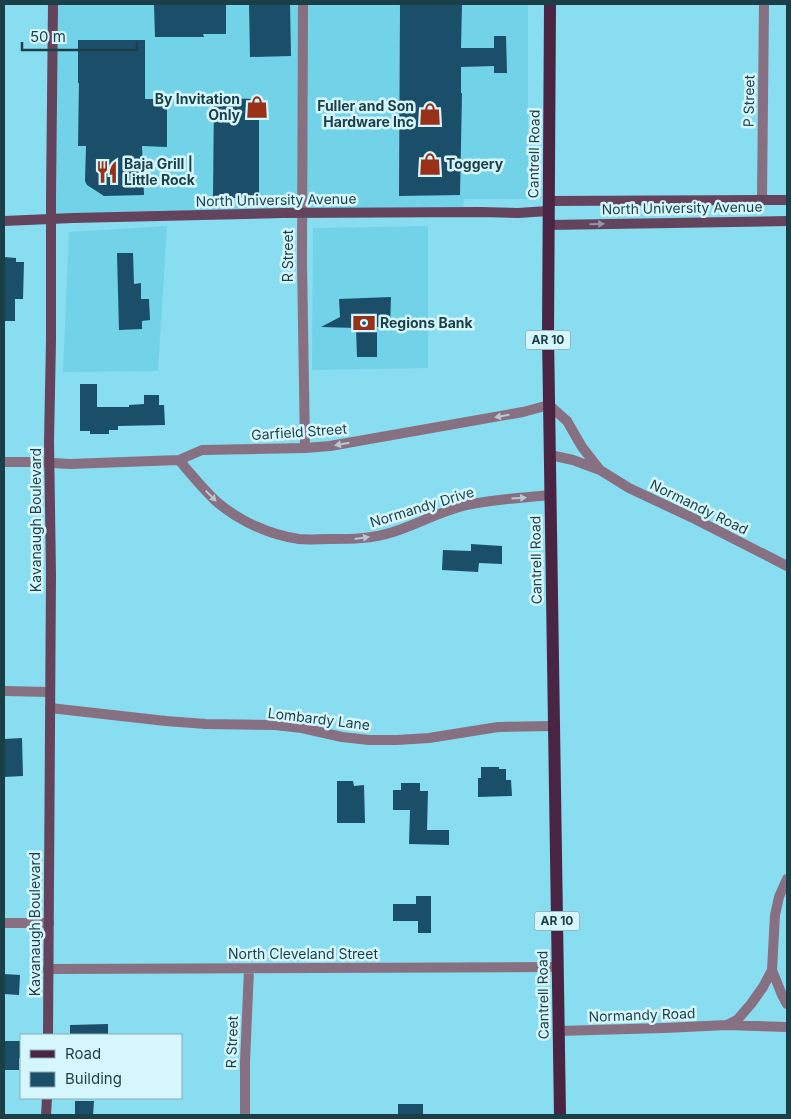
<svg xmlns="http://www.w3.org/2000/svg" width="791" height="1119" font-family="Inter,sans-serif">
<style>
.built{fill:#72d2e8}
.building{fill:#1b4e68}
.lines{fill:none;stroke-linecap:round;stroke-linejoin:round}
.street{stroke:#877082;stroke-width:10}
.secondary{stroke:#64445d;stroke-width:10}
.primary{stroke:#4a2443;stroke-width:12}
.oneway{fill:#9794a5}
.oneway2{fill:#bac7d2}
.labels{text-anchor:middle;stroke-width:5;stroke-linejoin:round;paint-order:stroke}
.shield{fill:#d6f6fd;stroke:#53767e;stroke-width:1}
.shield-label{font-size:12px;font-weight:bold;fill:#1b3f47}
.poi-label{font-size:14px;font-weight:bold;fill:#1b3f47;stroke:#d6f6fd;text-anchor:start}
.street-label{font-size:14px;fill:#1b3f47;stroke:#d6f6fd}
</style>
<rect width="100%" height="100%" fill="#89ddf1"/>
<path class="built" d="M53,4H528V199H464L463,212L51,219Z
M167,226L158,371L63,372L69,232Z
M428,226V368L312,370L313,228Z"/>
<path class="building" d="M154,4H226V34H203L204,37H155Z
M249,4H290L291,56L250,57Z
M400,4H462L461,48H494V36H506L507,73H494V66L461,67V93H462L460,195L399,196Z
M78,40H145V99H167V147L142,146L144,195L104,196L87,185L85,181L86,146H78L79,83H78Z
M214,98L259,99V198H213Z
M117,253H133L134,284L141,283V299H149L150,320L142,321V329L119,330Z
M4,257L16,258V262H24L23,299H15V321H4Z
M391,297L390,327H377V357H357L356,328L321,327L340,317L339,299Z
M80,384H97V407H129V405L144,404V395H159V405H164L165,425L118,426V430H109V434H90V431H80Z
M471,544L502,546V564L479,563L478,572L442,570L443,550L471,551Z
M22,738L23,776L4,777V739Z
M481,767H499V769H506V780H511L512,796L478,797V778H481Z
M337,781H353L354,786L364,785L365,823H337Z
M401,783H420V791H428L427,830H449V845L409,844L410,810H393V790H401Z
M416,896H431V933H418V921H393V904H416Z
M4,974L20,975L19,995L4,994Z
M108,1024V1035H70V1025Z
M4,1041H21V1058H19V1070H4Z
M75,1101H94L93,1115H75Z
M398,1104H423V1115H398Z"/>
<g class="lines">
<path class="street" d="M303,4L302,261L305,448
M762,199L764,4
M550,455L573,460L600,470L629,488L695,519L787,566
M179,460C191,474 203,489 217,502C239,521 270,535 299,539C309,540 319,539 329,539C350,539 372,539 393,532C418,524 441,511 467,505C495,499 522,498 550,495
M4,462H36L70,464L179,460L202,450L305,448L330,446L523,412L549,405L567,421L582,447L600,470
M4,691L49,692
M50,708L166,721L206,724L275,725L302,728L342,737L369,740H397L429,738L498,727L554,726
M4,923H49
M48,969L558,967
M772,970L782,995L787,1004
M727,1025L737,1020L751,1004L763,987L772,970L775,915L779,897L787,879
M558,1031L664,1028L727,1025L787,1027
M245,1115V1062L249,969"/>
<path class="secondary" d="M549,201L787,200
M4,221L73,218L283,213L481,212L518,213L548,211
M548,225L787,221
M48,1035L51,575L49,441L51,340V197L53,4
M46,1115L47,1098"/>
<path class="primary" d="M550,4L548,335L560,1115"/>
</g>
<defs><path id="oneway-solid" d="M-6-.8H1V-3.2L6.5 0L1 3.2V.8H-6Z" transform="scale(1.25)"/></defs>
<use class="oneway" href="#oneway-solid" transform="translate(597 224) rotate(-1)"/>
<g class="oneway2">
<use href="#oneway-solid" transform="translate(502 416) rotate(170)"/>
<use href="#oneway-solid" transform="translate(342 444) rotate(170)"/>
<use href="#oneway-solid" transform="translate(211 496) rotate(45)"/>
<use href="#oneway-solid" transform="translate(519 498) rotate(-4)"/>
<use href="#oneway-solid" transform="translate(362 538) rotate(-8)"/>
</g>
<defs>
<symbol id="shop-bare" viewBox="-9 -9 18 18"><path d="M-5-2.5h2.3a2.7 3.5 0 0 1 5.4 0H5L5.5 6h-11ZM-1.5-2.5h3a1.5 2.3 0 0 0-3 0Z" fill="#993119" stroke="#d6f6fd" stroke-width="2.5" paint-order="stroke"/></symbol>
<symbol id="restaurant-bare" viewBox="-9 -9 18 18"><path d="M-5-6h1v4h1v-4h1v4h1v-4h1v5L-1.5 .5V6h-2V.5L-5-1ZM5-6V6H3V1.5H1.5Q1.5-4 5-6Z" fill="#993119" stroke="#d6f6fd" stroke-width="2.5" paint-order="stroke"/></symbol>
<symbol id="bank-bare" viewBox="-9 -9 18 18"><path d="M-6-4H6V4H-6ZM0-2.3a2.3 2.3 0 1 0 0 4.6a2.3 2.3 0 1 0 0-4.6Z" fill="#993119" stroke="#d6f6fd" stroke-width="2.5" paint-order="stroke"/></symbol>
</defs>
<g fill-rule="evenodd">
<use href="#shop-bare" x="241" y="91" width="32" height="32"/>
<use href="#shop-bare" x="414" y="98" width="32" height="32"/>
<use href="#shop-bare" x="414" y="148" width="32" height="32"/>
<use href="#restaurant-bare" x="91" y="156" width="32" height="32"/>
<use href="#bank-bare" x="348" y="307" width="32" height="32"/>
</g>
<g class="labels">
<g class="shield">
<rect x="525.5" y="330.5" width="45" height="19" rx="4"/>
<rect x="534.5" y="911.5" width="45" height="19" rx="4"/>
</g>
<g class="shield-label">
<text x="548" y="344">AR 10</text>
<text x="557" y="925">AR 10</text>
</g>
<g class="poi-label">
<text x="240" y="104" text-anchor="end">By Invitation<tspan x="240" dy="16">Only</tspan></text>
<text x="414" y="111" text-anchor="end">Fuller and Son<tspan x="414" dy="16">Hardware Inc</tspan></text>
<text x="124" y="169">Baja Grill |<tspan x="124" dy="16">Little Rock</tspan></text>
<text x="446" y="169">Toggery</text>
<text x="380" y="328">Regions Bank</text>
</g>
<g class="street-label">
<text transform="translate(749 101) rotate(-89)" y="5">P Street</text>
<text transform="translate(534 154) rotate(-89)" y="5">Cantrell Road</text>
<text transform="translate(276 200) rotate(-1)" y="5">North University Avenue</text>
<text transform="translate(682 208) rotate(-1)" y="5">North University Avenue</text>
<text transform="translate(288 256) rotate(-90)" y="5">R Street</text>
<text transform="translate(299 432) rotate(-4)" y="5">Garfield Street</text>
<text transform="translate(422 507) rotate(-17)" y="5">Normandy Drive</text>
<text transform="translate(699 507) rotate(26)" y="5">Normandy Road</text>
<text transform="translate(36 520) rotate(-90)" y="5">Kavanaugh Boulevard</text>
<text transform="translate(536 560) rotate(-91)" y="5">Cantrell Road</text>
<text transform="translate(319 719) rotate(7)" y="5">Lombardy Lane</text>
<text transform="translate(35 924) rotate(-90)" y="5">Kavanaugh Boulevard</text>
<text x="303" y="959">North Cleveland Street</text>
<text transform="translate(543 995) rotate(-91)" y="5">Cantrell Road</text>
<text transform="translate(642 1015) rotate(-2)" y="5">Normandy Road</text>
<text transform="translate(232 1042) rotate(-88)" y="5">R Street</text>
</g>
</g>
<rect width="791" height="1119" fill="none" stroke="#1b3f47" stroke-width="10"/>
<rect x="20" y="1034" width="162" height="65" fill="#d6f6fd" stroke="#8badb4"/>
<rect x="30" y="1050" width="25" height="8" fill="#4a2443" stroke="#8badb4"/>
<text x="65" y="1059" font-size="15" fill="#1b3f47">Road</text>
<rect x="30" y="1072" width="25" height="15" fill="#1b4e68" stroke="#8badb4"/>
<text x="65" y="1084" font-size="15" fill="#1b3f47">Building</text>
<path d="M22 42v8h115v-8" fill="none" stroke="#1b3f47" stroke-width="2.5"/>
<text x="30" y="42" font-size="15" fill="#1b3f47" stroke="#d6f6fd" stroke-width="4" paint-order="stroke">50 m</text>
</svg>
